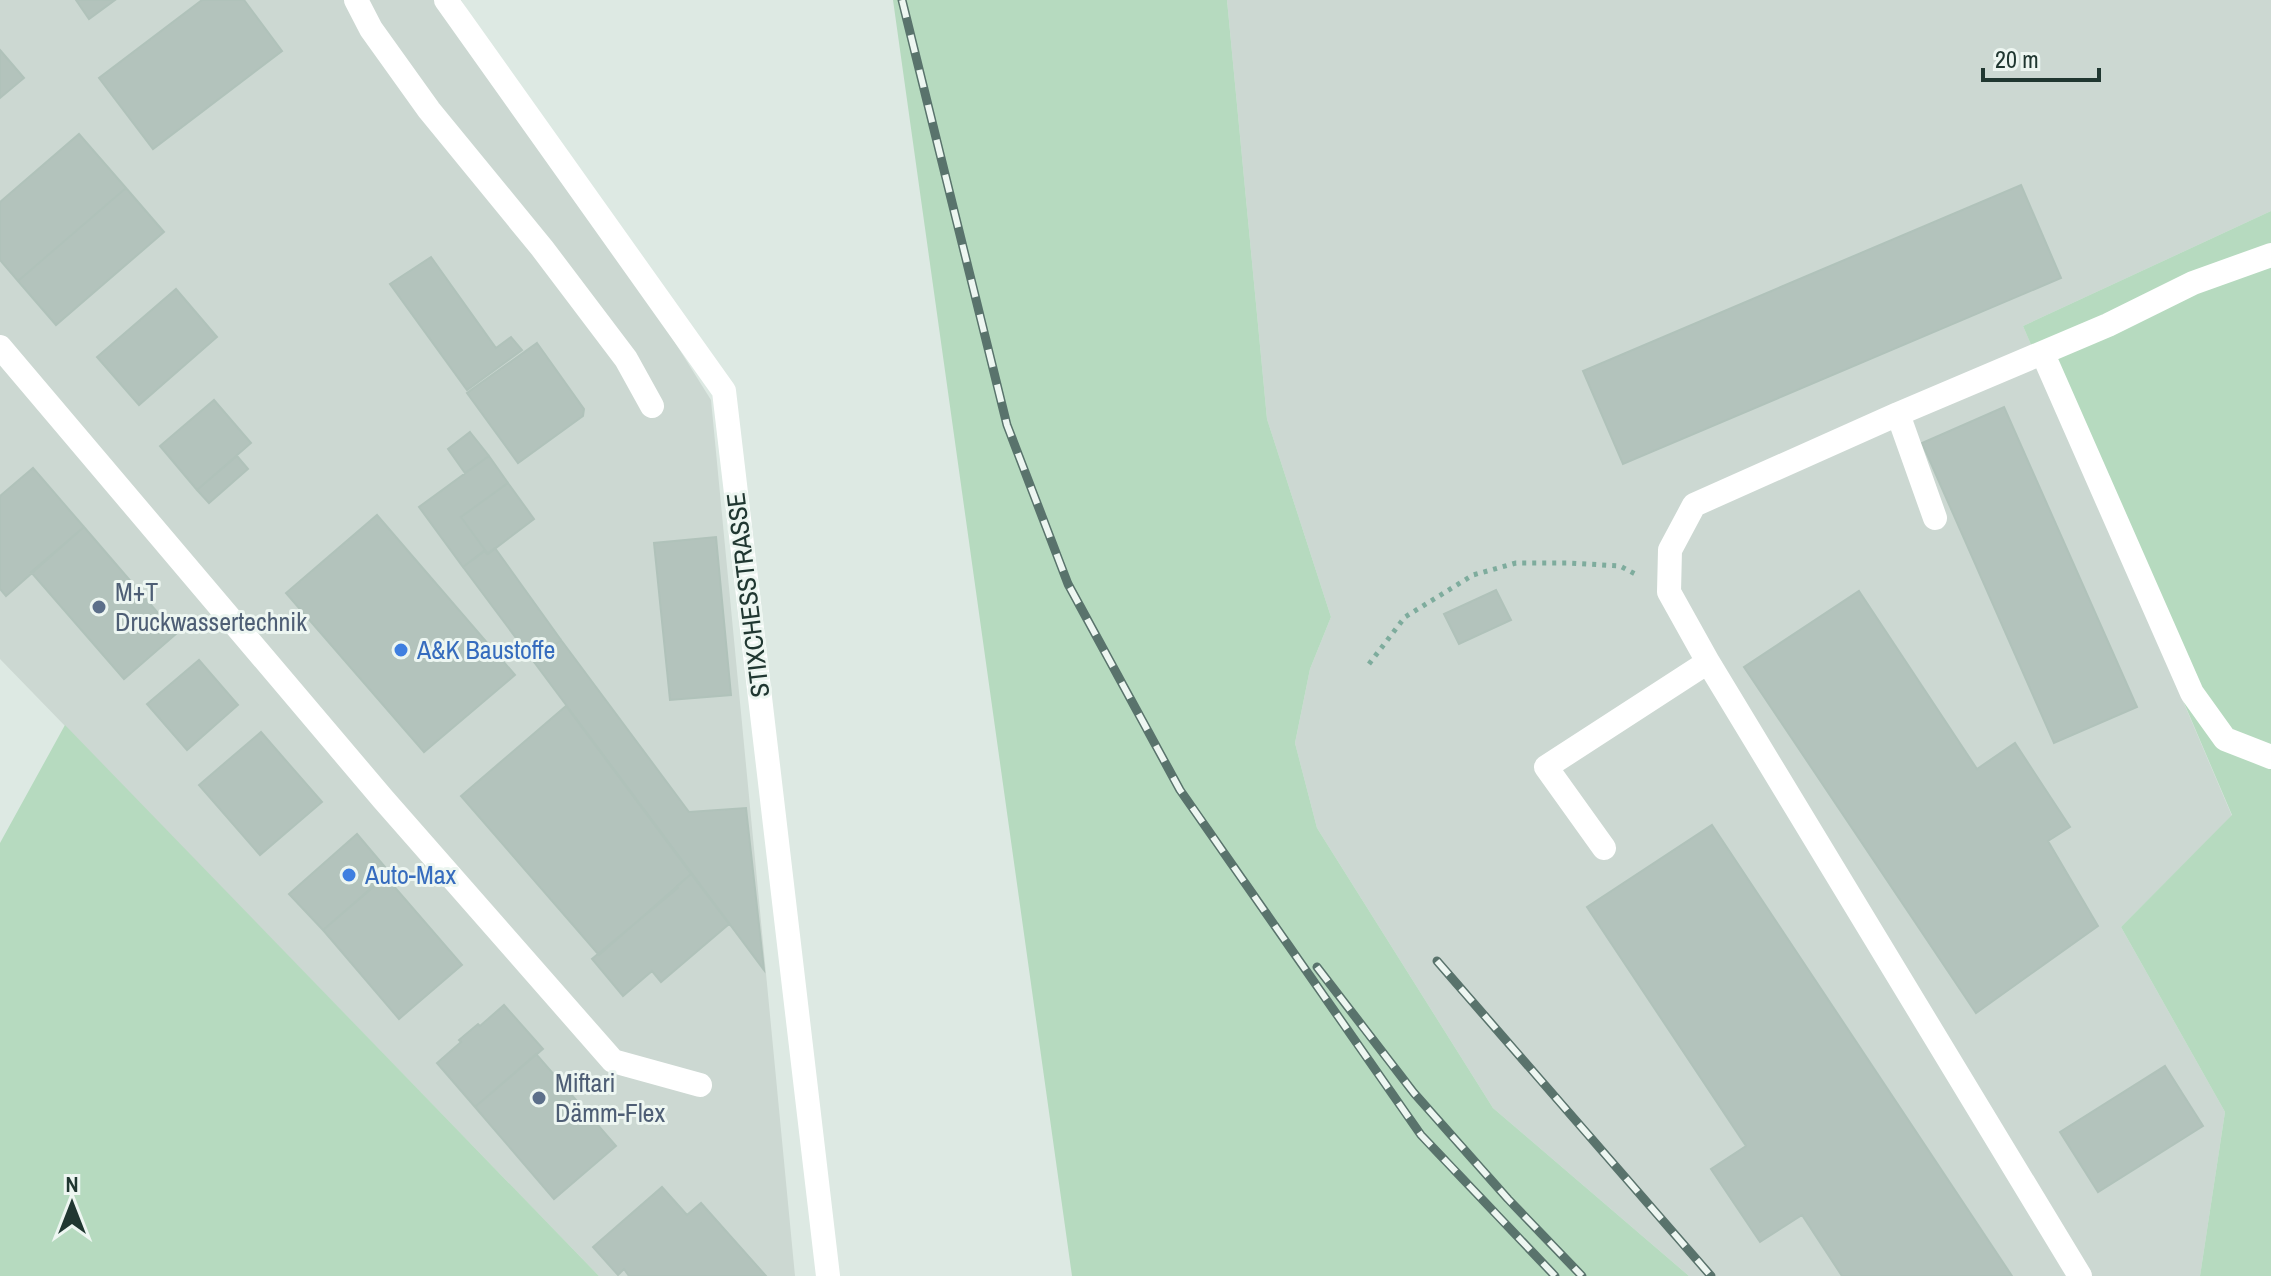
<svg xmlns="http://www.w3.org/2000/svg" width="2271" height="1276" font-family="'Archivo Narrow',sans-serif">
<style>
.built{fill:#ccd8d2}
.green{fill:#b6dabf}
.building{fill:#b3c3bc;stroke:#b0c2ba;stroke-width:2}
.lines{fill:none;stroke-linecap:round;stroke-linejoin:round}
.path{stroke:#7eac9d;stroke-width:5;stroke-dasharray:4 6;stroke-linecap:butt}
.minor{stroke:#fff;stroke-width:24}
.rail-casing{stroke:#59736c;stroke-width:9}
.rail{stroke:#edf6f1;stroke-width:6;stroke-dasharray:18;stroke-linecap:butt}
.service-dot{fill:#5c6f8a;stroke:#edf6f1;stroke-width:3}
.shop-dot{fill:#3f7fe0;stroke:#edf6f1;stroke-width:3}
.labels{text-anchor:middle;stroke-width:6;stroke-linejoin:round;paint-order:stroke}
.service-label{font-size:26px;fill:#4e5e75;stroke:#edf6f1;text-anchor:start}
.street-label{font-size:26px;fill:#203731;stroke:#edf6f1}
.shop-label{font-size:26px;fill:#366cbe;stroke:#edf6f1;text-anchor:start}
</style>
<rect width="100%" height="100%" fill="#dde9e3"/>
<path class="built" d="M0,0H461L711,400L795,1276H599L0,659Z
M1227,0H2271V211L2023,326L2232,816L2121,927L2225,1112L2200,1276H1689L1493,1108L1317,828L1295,743L1310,669L1331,617L1267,419Z"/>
<path class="green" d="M893,0H1227L1267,419L1331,617L1310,669L1295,743L1317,828L1493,1108L1689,1276H1072Z
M2271,211V1276H2200L2225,1112L2121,927L2232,815L2023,326Z
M65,725L599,1276H0V843Z"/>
<path class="building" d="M76,0H115L89,19Z
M202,0H244L282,51L153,149L99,78Z
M0,50L24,78L0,98Z
M79,134L126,188L18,281L0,260V202Z
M2021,185L2061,278L1623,464L1583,371Z
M126,188L164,232L56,325L18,281Z
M431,257L496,348L511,337L522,350L467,390L390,284Z
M176,289L217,337L139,405L97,357Z
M537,343L584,409L583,416L518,463L467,393Z
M214,400L251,443L197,490L160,446Z
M2004,407L2137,707L2054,743L1922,443Z
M470,432L489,456L465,473L448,449Z
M237,456L248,469L209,503L197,490Z
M489,456L508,483L461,517L485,550L463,567L419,507Z
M33,468L84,527L6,596L0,589V496Z
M508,483L534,519L488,554L461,517Z
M377,515L515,675L424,752L286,593Z
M84,527L176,634L124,679L31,572Z
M716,537L731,695L670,700L654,543Z
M495,548L561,640L534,662L463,567L485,551L487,554Z
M1496,590L1511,620L1459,644L1444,614Z
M1859,591L1977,769L2015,743L2070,827L2048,841L2098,926L1976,1013L1744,667Z
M561,640L689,812L746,808L764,970L534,662Z
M199,660L238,705L187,750L147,704Z
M566,706L691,874L599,955L461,796Z
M261,732L322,802L260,855L199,785Z
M1712,825L2012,1276H1842L1802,1215L1760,1242L1711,1169L1746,1146L1587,907Z
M357,834L390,873L323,930L289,894Z
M691,874L729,924L661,982L652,971L623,996L592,959L678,888L677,886Z
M385,876L462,965L399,1019L323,930Z
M504,1005L543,1049L475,1107L437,1063L461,1042L459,1040L478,1024L480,1026Z
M536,1054L616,1146L554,1199L475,1107Z
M2165,1066L2203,1126L2098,1192L2060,1132Z
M662,1187L687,1215L701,1203L766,1276H629L624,1269L618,1275L593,1247Z"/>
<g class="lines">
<path class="path" d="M1369,664L1405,617L1473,575L1516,563H1569L1620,566L1639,576"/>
<path class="minor" d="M356,0L371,29L429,110L542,248L626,359L652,406
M446,0L724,391L828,1276
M0,347L383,799L613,1061L700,1085
M2043,354L2192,693L2225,739L2271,757
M1898,414L2108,325L2193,283L2271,255
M1708,662L1669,592L1670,550L1694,505L1898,414L1935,518
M1604,848L1546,767L1708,662L2080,1276"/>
<defs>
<path id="rail" d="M902,0L1007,425L1068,584L1180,790L1421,1135L1555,1276
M1437,961L1711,1276
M1317,967L1414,1093L1508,1199L1582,1276"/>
</defs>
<use href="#rail" class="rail-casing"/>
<use href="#rail" class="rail"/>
</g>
<g class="service-dot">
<circle cx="99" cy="607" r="8"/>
<circle cx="539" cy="1098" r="8"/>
</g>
<g class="shop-dot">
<circle cx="401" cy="650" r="8"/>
<circle cx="349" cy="875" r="8"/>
</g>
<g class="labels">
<g class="service-label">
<text x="115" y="601">M+T<tspan x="115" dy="30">Druckwassertechnik</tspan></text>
<text x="555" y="1092">Miftari<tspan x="555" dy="30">Dämm-Flex</tspan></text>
</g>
<g class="street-label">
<text transform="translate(748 595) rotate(-97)" y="9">STIXCHESSTRASSE</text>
</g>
<g class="shop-label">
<text x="417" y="659">A&amp;K Baustoffe</text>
<text x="365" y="884">Auto-Max</text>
</g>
</g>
<g transform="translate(72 1204)" stroke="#edf6f1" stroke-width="6" paint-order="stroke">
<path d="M0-6L14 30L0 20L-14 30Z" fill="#203731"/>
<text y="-12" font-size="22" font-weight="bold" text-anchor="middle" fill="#203731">N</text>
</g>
<path d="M1983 68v12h116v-12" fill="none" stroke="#203731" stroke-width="4"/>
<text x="1995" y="68" font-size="24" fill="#203731" stroke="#edf6f1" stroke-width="6" paint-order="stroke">20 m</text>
</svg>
